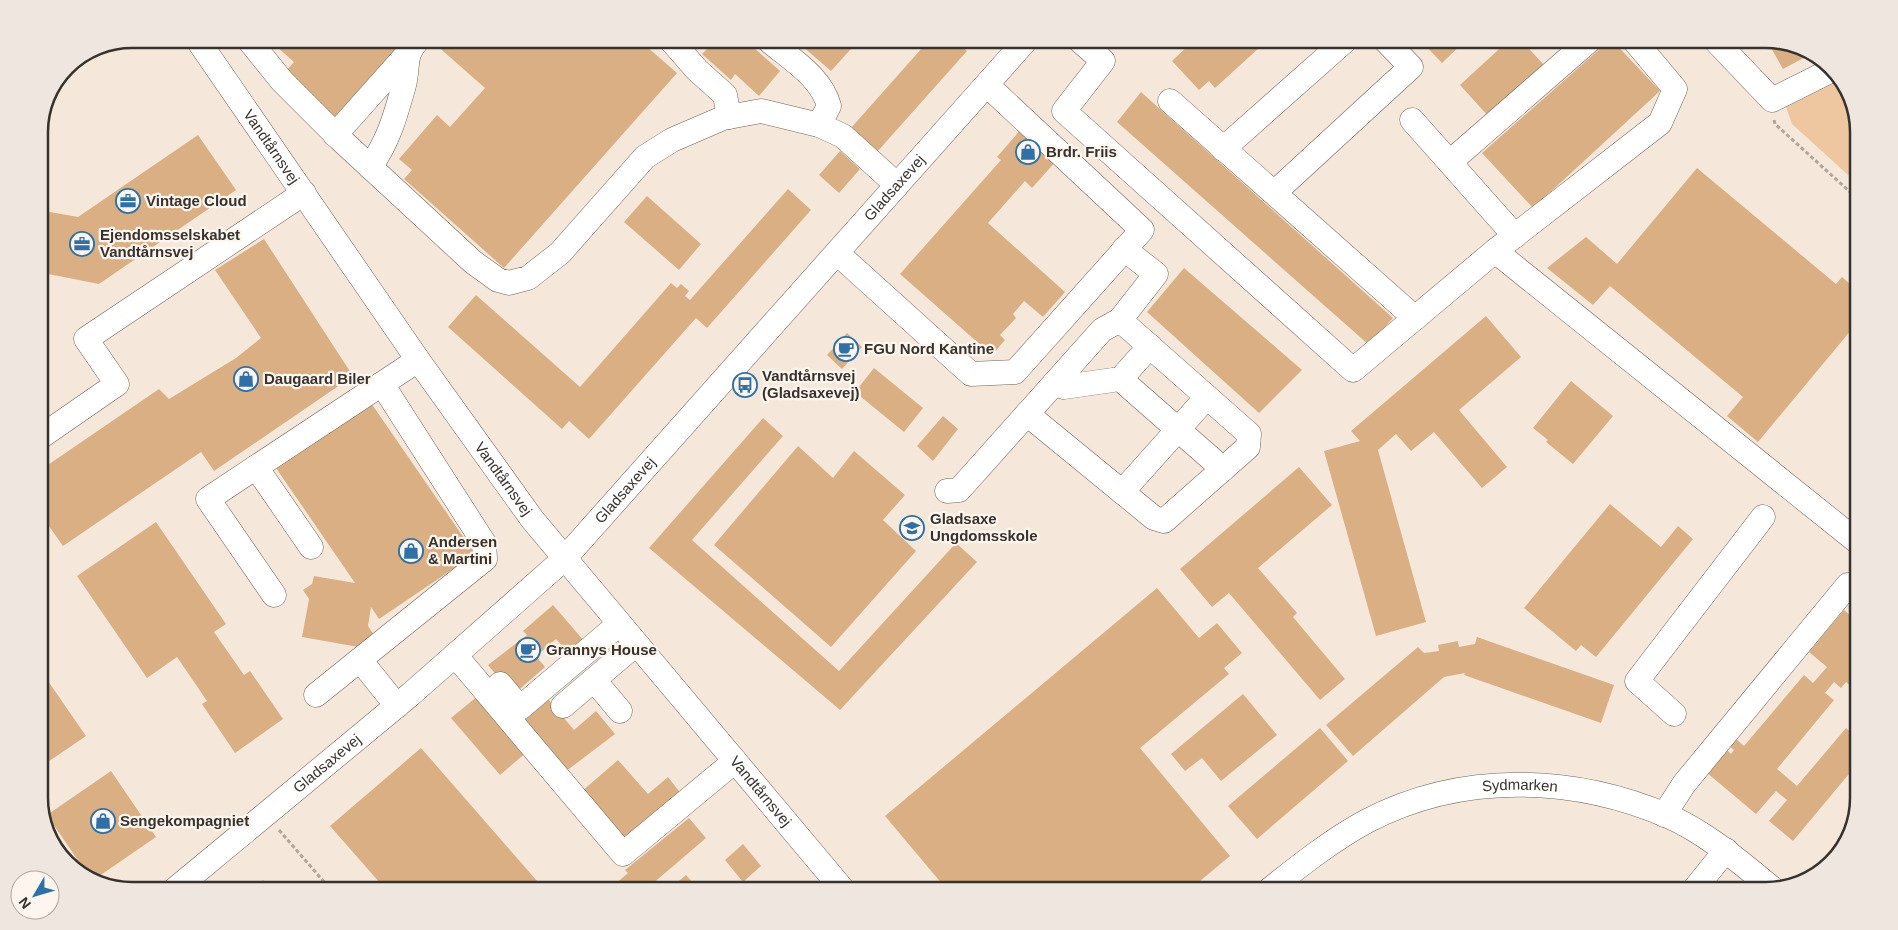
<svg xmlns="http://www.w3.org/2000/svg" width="1898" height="930" font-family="Arial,sans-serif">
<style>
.green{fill:#eec7a0}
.building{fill:#daaf84}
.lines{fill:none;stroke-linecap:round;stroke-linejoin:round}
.minor-casing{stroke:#706459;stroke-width:25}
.path{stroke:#b0a69c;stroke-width:3;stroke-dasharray:4 2.5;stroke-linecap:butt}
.minor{stroke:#fff;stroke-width:24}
.labels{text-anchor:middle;stroke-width:4.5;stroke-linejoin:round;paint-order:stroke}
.street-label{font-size:15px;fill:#37322d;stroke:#fef6ee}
.poi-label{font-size:15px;font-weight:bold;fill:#37322d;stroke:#fef6ee;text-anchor:start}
.rim{fill:none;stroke:#37322d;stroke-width:2.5}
</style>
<rect width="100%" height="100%" fill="#f5e8db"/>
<path class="green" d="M1843,79L1859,125V185L1792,124L1786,107Z"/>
<path class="building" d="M268,39H405L334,118L284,73L294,62Z
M440,39H638L677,73L504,268L404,179L412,170L399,159L437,115L450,127L485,88L435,44Z
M695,39H744L780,71L759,96L735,74L731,80L702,54L707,49Z
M794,39H860L831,71Z
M930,39H954L967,51L877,152L851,128Z
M1195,39H1269L1215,88L1209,81L1199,90L1172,61Z
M1419,39H1467L1442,63Z
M1510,39H1520L1544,65L1489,117L1460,85Z
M1552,39H1578L1564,52Z
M1611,39L1660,91L1533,208L1482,153Z
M1766,39L1808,48L1813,53L1783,69Z
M1141,92L1393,318L1369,345L1117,122Z
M1022,128L1057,160L1032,188L1025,181L988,223L1065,292L1043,317L1024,301L1013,314L1016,318L1000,335L1005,340L992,355L900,274L1001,160L997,157Z
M198,135L236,190L99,284L43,273L39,276V210L78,217Z
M840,151L860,169L839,193L819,175Z
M1697,168L1836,284L1842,277L1859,292V325L1857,323L1758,442L1727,416L1743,397L1610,286L1593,305L1547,268L1586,237L1617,264Z
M788,189L811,210L707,328L696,318L589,439L569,421L562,429L448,327L476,295L580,387L671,283L677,288L681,284L689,291L685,296L690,300Z
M647,196L701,244L679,270L624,222Z
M264,239L353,376L214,471L201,452L63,546L39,512V471L159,389L169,399L236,358L261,338L215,270Z
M1184,268L1302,370L1259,413L1147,312Z
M1486,316L1521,357L1459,410L1507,467L1482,488L1434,432L1411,451L1396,434L1378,450L1426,622L1376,636L1324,451L1360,441L1351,431Z
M847,333L862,347L842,369L827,355Z
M874,368L923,408L904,432L855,392Z
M1571,381L1613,416L1573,464L1546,442L1548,440L1533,428Z
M371,403L475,554L379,619L371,607L368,626L374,635L364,648L302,637L309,599L303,590L312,584L314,576L355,583L276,468Z
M943,416L958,429L933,461L917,446Z
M763,418L783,436L692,540L839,671L956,543L977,562L840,710L649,548Z
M798,446L833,478L854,451L905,495L883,520L916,551L831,647L714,545Z
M1299,467L1332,505L1258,568L1297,613L1293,617L1345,679L1320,700L1229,593L1212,607L1180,569Z
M1610,504L1661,547L1678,526L1693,539L1596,657L1581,645L1576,651L1524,608Z
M156,522L226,624L214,632L244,675L250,671L283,719L235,753L202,704L207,701L177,657L147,678L77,576Z
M1157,588L1199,638L1217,623L1242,653L1224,668L1229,674L1140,748L1230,856L1188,891H948L885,816Z
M553,605L585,642L570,655L556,639L541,652L539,650L534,654L545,667L513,695L488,665L527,635L523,631Z
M1844,610L1859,623V693L1846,682L1841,688L1834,682L1825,693L1834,700L1777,769L1797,786L1846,728L1859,740V762L1793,841L1769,821L1787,800L1776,791L1756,814L1706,772L1726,749L1731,754L1734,750L1729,746L1735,738L1744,746L1804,675L1813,683L1827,667L1809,652Z
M1477,637L1614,685L1601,723L1464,675L1465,673L1444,677L1353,756L1326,725L1418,647L1424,653L1439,651L1438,645L1458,641L1459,647L1475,644Z
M39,668L86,736L39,768Z
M1243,694L1277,735L1221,781L1202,758L1185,771L1171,754Z
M479,695L528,751L500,775L451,718Z
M548,699L574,730L596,711L615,734L565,772L522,721Z
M1320,728L1348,761L1257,839L1228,806Z
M421,748L538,882L546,891H387L330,826Z
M618,760L648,794L668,777L682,795L622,846L581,792Z
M111,771L156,837L92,881L47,815Z
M689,818L706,838L644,891H607L628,873L625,870Z
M743,844L761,866L743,882L725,860Z
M686,875L700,891H667Z
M263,880L273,891H249Z"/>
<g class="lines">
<defs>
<g id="minor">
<path id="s1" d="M197,39L418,360L532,519L844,891"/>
<path d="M248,39L282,81L340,139L473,262L498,280L509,283L528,278L560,253L645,157L672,140L723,118L761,111L819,125L843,136L897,185"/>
<path d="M670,39L697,70L725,95L729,117"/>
<path d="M767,39C789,58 821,76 829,106L819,125"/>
<path d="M1078,39L1103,61L1064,111L1353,370L1495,251L1660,123L1675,89L1633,39"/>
<path d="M1714,39L1772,100L1832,70"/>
<path d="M1170,101L1415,318"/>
<path d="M1412,120L1515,236"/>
<path d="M335,135L409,52"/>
<path d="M1223,149L1347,39"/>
<path d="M1450,162L1591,39"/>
<path d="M370,167C389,140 395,117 404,85C409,65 403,55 419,39"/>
<path d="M1274,193L1411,67L1384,39"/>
<path d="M1495,251L1859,543"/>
<path d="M837,253L971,374L1015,372L1142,230L987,85"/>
<path d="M1125,374L1150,346"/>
<path d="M1054,384L1064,387L1113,380"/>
<path d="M1126,384L1223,469"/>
<path d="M1027,414L1154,518L1164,521L1248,447L1249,434L1120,320L1156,274L1124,249"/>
<path d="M39,438L117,384L86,339L304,193"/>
<path d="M256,467L311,547"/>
<path d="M947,491L959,490L1102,330L1120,320"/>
<path d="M1122,492L1207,397"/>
<path d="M274,595L208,499L418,360"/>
<path d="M455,655L623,854L735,761"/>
<path d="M360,660L397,706"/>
<path d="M594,680L620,711"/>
<path d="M500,684L520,708L619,624"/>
<path d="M316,695L485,559L484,543L382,384"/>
<path d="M563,706L636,644"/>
<path d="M1674,714L1637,681L1763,517"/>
<path d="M1664,815L1684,784L1848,585L1859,594"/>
<path id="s2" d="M173,891L411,694L564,559L1027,39"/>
<path id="s3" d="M1268,891C1299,866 1332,840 1367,821C1461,772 1572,775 1668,816C1707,833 1741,863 1773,889"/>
<path d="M1693,891L1726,850"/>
</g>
</defs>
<use href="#minor" class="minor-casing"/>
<path class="path" d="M1774,120L1775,124L1859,200
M279,830L332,891"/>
<use href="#minor" class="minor"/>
</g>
<defs>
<symbol id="shop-ring" viewBox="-11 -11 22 22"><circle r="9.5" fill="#fef6ee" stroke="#2f71a7" stroke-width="1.5"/><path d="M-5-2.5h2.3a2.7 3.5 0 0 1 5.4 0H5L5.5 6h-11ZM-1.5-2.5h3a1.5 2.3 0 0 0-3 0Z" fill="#2f71a7"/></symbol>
<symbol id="office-ring" viewBox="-11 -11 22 22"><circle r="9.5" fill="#fef6ee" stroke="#2f71a7" stroke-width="1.5"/><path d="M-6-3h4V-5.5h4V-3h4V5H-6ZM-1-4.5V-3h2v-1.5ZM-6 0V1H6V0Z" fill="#2f71a7"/></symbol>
<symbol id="cafe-ring" viewBox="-11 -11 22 22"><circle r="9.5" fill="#fef6ee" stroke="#2f71a7" stroke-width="1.5"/><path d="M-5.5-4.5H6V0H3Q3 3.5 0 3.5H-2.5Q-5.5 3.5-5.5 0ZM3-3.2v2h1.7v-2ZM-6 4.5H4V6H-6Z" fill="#2f71a7"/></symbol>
<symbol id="bus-ring" viewBox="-11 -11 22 22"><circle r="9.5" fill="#fef6ee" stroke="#2f71a7" stroke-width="1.5"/><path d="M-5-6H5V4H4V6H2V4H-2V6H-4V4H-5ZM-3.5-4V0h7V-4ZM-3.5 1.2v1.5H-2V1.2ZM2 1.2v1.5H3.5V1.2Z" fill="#2f71a7"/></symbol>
<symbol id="school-ring" viewBox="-11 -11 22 22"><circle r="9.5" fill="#fef6ee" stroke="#2f71a7" stroke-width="1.5"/><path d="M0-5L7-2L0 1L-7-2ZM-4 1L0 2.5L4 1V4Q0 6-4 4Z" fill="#2f71a7"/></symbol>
</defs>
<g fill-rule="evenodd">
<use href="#shop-ring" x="1014" y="138" width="28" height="28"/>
<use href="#office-ring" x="114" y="187" width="28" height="28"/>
<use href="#office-ring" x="68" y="230" width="28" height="28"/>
<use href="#cafe-ring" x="832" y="335" width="28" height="28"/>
<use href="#shop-ring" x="232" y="365" width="28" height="28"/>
<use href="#bus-ring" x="731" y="371" width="28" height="28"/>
<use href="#school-ring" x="898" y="514" width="28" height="28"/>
<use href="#shop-ring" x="397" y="537" width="28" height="28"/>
<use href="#cafe-ring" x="514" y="636" width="28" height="28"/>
<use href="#shop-ring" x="89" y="807" width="28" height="28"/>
</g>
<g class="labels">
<g class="street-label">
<text dy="5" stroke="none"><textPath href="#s1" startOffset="131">Vandtårnsvej</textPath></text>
<text dy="5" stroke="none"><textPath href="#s2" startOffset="1010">Gladsaxevej</textPath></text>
<text dy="5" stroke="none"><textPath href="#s1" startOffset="536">Vandtårnsvej</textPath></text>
<text dy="5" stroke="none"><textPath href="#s2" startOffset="605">Gladsaxevej</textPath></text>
<text dy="5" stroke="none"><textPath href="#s2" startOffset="200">Gladsaxevej</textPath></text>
<text dy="5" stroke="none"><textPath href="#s3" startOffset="280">Sydmarken</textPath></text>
<text dy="5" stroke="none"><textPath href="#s1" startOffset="941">Vandtårnsvej</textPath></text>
</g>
<g class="poi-label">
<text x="1046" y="157">Brdr. Friis</text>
<text x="146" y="206">Vintage Cloud</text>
<text x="100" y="240">Ejendomsselskabet<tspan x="100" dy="17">Vandtårnsvej</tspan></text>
<text x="864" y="354">FGU Nord Kantine</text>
<text x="762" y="381">Vandtårnsvej<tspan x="762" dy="17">(Gladsaxevej)</tspan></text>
<text x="264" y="384">Daugaard Biler</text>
<text x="930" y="524">Gladsaxe<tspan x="930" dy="17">Ungdomsskole</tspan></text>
<text x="428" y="547">Andersen<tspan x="428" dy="17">&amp; Martini</tspan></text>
<text x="546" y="655">Grannys House</text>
<text x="120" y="826">Sengekompagniet</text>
</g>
</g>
<path d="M0 0H1898V930H0ZM132 48H1766A84 84 0 0 1 1850 132V798A84 84 0 0 1 1766 882H132A84 84 0 0 1 48 798V132A84 84 0 0 1 132 48Z" fill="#eee6df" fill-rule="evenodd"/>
<path class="rim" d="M132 48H1766A84 84 0 0 1 1850 132V798A84 84 0 0 1 1766 882H132A84 84 0 0 1 48 798V132A84 84 0 0 1 132 48Z"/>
<g transform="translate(35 895) rotate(232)"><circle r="24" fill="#fef6ee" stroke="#aea8a1"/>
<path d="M0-4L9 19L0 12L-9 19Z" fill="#2f71a7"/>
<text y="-8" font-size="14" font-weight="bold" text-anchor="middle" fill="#37322d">N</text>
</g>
</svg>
